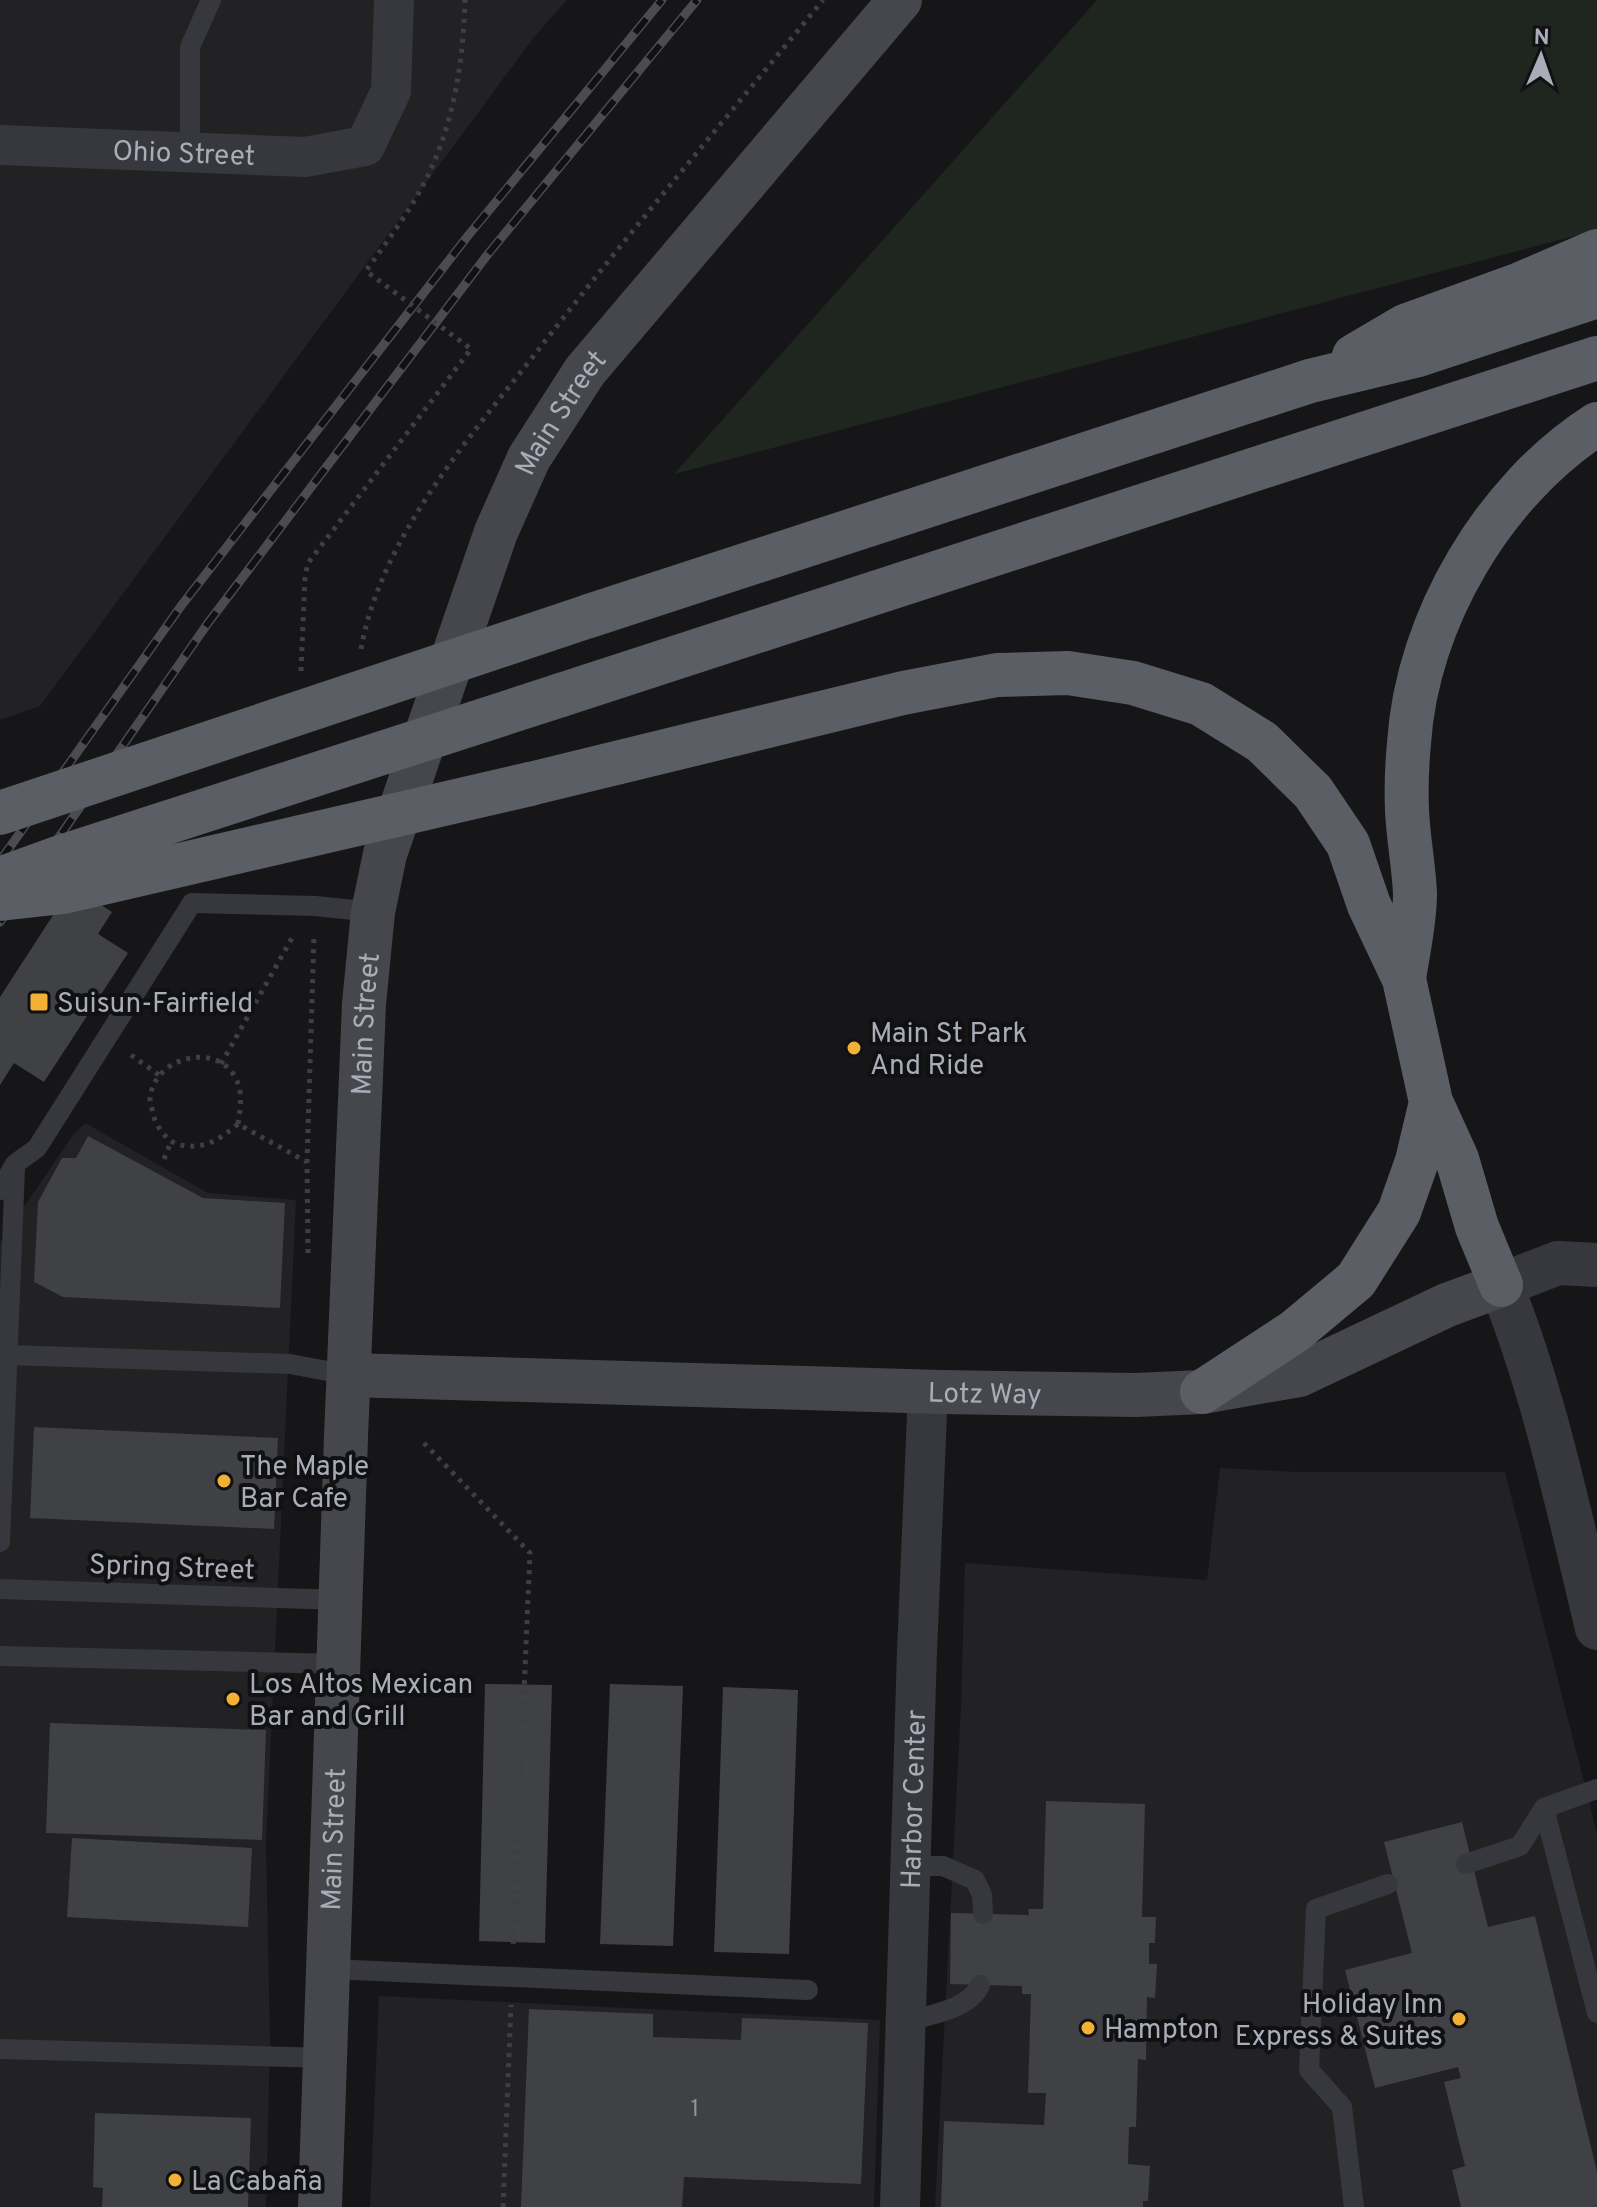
<svg xmlns="http://www.w3.org/2000/svg" width="1597" height="2207" font-family="Overpass,sans-serif">
<style>
.built{fill:#222225}
.green{fill:#1e261f}
.building{fill:#404145}
.lines{fill:none;stroke-linecap:round;stroke-linejoin:round}
.path{stroke:#3d3f44;stroke-width:5;stroke-dasharray:4 6;stroke-linecap:butt}
.service{stroke:#37383d;stroke-width:20}
.minor{stroke:#37383d;stroke-width:40}
.tertiary{stroke:#37383d;stroke-width:44}
.secondary{stroke:#45474d;stroke-width:44}
.trunk{stroke:#5b5e65;stroke-width:44}
.rail-casing{stroke:#4a4c52;stroke-width:9}
.rail{stroke:#111113;stroke-width:6;stroke-dasharray:18;stroke-linecap:butt}
.path-bridge{stroke:#3d3f44;stroke-width:5;stroke-dasharray:4 6;stroke-linecap:butt}
.trunk-bridge{stroke:#5b5e65;stroke-width:44}
.poi-dot{fill:#f2b134;stroke:#111113;stroke-width:3}
.labels{text-anchor:middle;stroke-width:8;stroke-linejoin:round;paint-order:stroke}
.number-label{font-size:24px;fill:#8e929b}
.street-label{font-size:28px;fill:#a8adb8;stroke:#111113}
.poi-label{font-size:28px;fill:#a8adb8;stroke:#111113;text-anchor:start}
</style>
<rect width="100%" height="100%" fill="#161618"/>
<path class="built" d="M0,0H567L534,37L40,706L0,720Z
M85,1123L208,1193L296,1200L266,1843L270,2041L266,2207H0V1242L73,1135Z
M1220,1468L1297,1472H1505L1597,1833V2207H935L961,1706L965,1563L1207,1580Z
M379,1996L880,2020L874,2207H370Z"/>
<path class="green" d="M1097,0H1597V230L674,474Z"/>
<path class="building" d="M72,886L112,912L98,934L128,953L44,1082L14,1063L0,1085V997Z
M88,1136L203,1198L285,1203L280,1308L63,1297L34,1282L38,1202L62,1158H76Z
M34,1427L278,1438L274,1529L30,1518Z
M485,1684L552,1685L545,1943L479,1941Z
M610,1684L683,1686L673,1946L600,1944Z
M723,1687L798,1690L789,1954L714,1952Z
M50,1723L266,1730L262,1840L46,1833Z
M1046,1801L1145,1804L1142,1917H1156L1155,1943H1149V1964H1157L1155,1998L1147,1997L1146,2060L1138,2059L1136,2127H1129L1128,2164L1150,2166L1148,2201H1143V2207H941L944,2121L1044,2125L1046,2093H1028L1031,1994H1022V1986L950,1984L951,1913L1029,1915L1028,1909H1043Z
M1462,1822L1488,1927L1535,1916L1597,2172V2207H1461L1452,2170L1465,2166L1444,2082L1461,2078L1458,2067L1375,2088L1345,1970L1412,1953L1384,1842Z
M72,1838L252,1848L248,1927L67,1917Z
M529,2009L653,2014V2037L741,2040L742,2018L868,2023L861,2184L684,2177L682,2207H521Z
M95,2113L251,2118L248,2207H102L103,2188L93,2187Z"/>
<g class="lines">
<path class="path" d="M361,649C381,537 470,437 539,349C631,230 728,116 823,0
M131,1055L159,1075
M221,1064L292,938L295,939
M238,1124C219,1140 203,1151 177,1144C167,1141 157,1127 154,1117C153,1112 150,1103 150,1099C153,1056 220,1040 237,1081C243,1095 240,1110 238,1124L307,1162
M164,1159L171,1142
M308,1253L307,1162L314,935
M424,1443L530,1553L513,1947
M503,2207L511,2005"/>
<path class="service" d="M190,153V47L211,0
M0,1190L15,1164L37,1148L192,903L315,906L373,912
M8,1355L290,1364L349,1375
M0,1542L15,1168
M0,1589L342,1600
M0,1656L340,1664
M1544,1808L1597,2013
M1466,1864L1520,1846L1544,1808L1597,1789
M910,1866H943L975,1880L982,1895L983,1914
M330,1969L808,1990
M906,2022C930,2014 969,2010 980,1985
M0,2049L326,2058
M1354,2207L1342,2107L1309,2070L1316,1909L1388,1884"/>
<g class="minor">
<path id="s1" d="M0,145L305,157L365,146L391,91L394,0"/>
<path id="s2" d="M900,2207L917,1651L928,1391"/>
</g>
<path class="tertiary" d="M1597,1265L1558,1263L1501,1285C1545,1395 1569,1513 1597,1628"/>
<g class="secondary">
<path id="s3" d="M349,1375L941,1392L1136,1395L1202,1392L1299,1375L1447,1305L1501,1285"/>
<path id="s4" d="M320,2207L346,1437L364,1004L373,912L385,854L496,532L529,458L585,371L900,0"/>
</g>
<path class="trunk" d="M1354,356L1405,326L1518,285L1597,251
M589,616L1310,381L1418,355L1597,296
M561,695L1597,358
M530,784L903,693L997,675L1068,673L1133,683L1201,704L1262,742L1313,792L1348,844L1369,905L1404,979L1431,1102L1457,1159L1477,1227L1501,1285
M1404,979C1408,951 1415,922 1415,894C1414,866 1408,838 1407,810C1406,788 1407,765 1409,743C1417,620 1494,490 1597,424
M1202,1392L1295,1331L1356,1280L1399,1212L1417,1161L1431,1102"/>
<defs>
<path id="rail" d="M0,861L181,606L467,237L662,0
M0,922L208,623L488,254L697,0"/>
</defs>
<use href="#rail" class="rail-casing"/>
<use href="#rail" class="rail"/>
<path class="path-bridge" d="M301,671L305,577L308,563L471,349L366,271C385,244 405,218 421,189C453,130 463,66 465,0"/>
<path class="trunk-bridge" d="M0,813L589,616
M0,879L58,858L561,695
M0,899L63,892L530,784"/>
</g>
<g class="poi-dot">
<rect x="29" y="992" width="20" height="20" rx="4"/>
<circle cx="854" cy="1048" r="8"/>
<circle cx="224" cy="1481" r="8"/>
<circle cx="233" cy="1699" r="8"/>
<circle cx="1459" cy="2019" r="8"/>
<circle cx="1088" cy="2028" r="8"/>
<circle cx="175" cy="2180" r="8"/>
</g>
<g class="labels">
<g class="number-label">
<text x="695" y="2116">1</text>
</g>
<g class="street-label">
<text dy="10" stroke="none"><textPath href="#s1" startOffset="184">Ohio Street</textPath></text>
<text dy="10" stroke="none"><textPath href="#s4" startOffset="1832">Main Street</textPath></text>
<text dy="10" stroke="none"><textPath href="#s4" startOffset="1184">Main Street</textPath></text>
<text dy="10" stroke="none"><textPath href="#s3" startOffset="636">Lotz Way</textPath></text>
<text transform="translate(172 1566) rotate(2)" y="10">Spring Street</text>
<text dy="10" stroke="none"><textPath href="#s2" startOffset="408">Harbor Center</textPath></text>
<text dy="10" stroke="none"><textPath href="#s4" startOffset="368">Main Street</textPath></text>
</g>
<g class="poi-label">
<text x="57" y="1012">Suisun-Fairfield</text>
<text x="870" y="1042">Main St Park<tspan x="870" dy="32">And Ride</tspan></text>
<text x="240" y="1475">The Maple<tspan x="240" dy="32">Bar Cafe</tspan></text>
<text x="249" y="1693">Los Altos Mexican<tspan x="249" dy="32">Bar and Grill</tspan></text>
<text x="1443" y="2013" text-anchor="end">Holiday Inn<tspan x="1443" dy="32">Express &amp; Suites</tspan></text>
<text x="1104" y="2038">Hampton</text>
<text x="191" y="2190">La Cabaña</text>
</g>
</g>
<g transform="translate(1541 56) rotate(2)" stroke="#111113" stroke-width="6" paint-order="stroke">
<path d="M0-6L14 30L0 20L-14 30Z" fill="#a8adb8"/>
<text y="-12" font-size="22" font-weight="bold" text-anchor="middle" fill="#a8adb8">N</text>
</g>
</svg>
